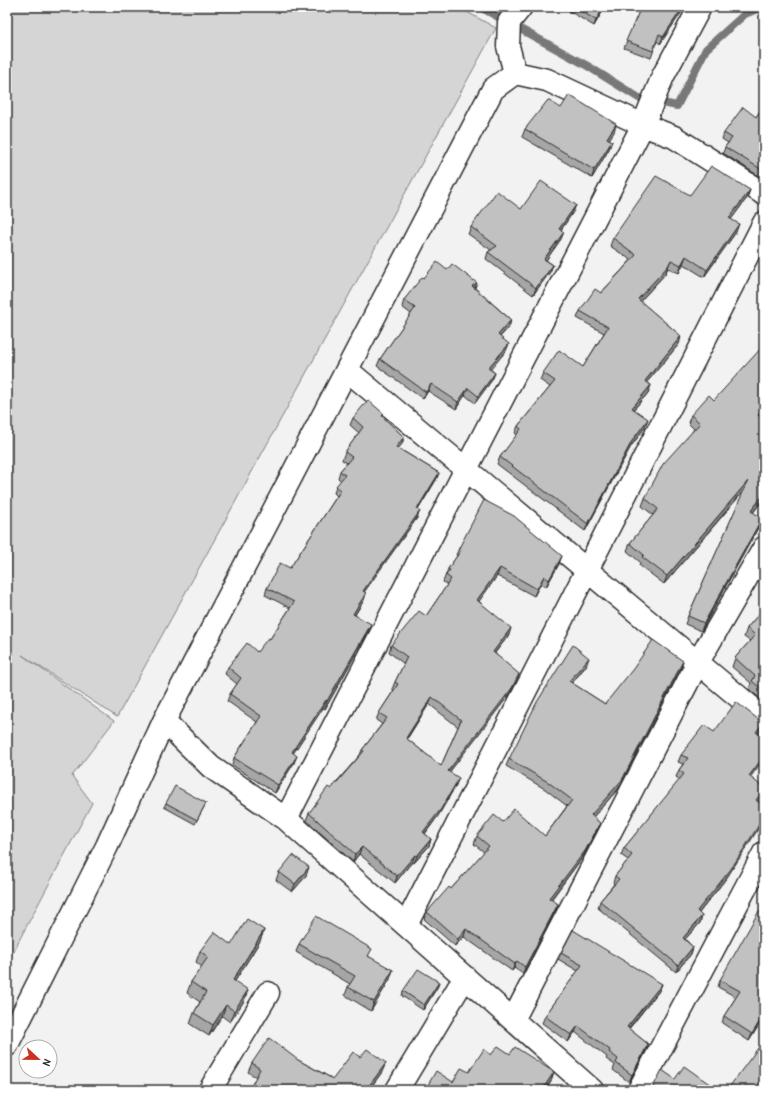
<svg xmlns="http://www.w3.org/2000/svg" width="771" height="1097" font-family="'Patrick Hand',sans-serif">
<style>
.green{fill:#d5d5d5;stroke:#808080}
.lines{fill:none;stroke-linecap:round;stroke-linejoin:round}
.stream{stroke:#787878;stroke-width:8}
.minor-casing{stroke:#2b2b2b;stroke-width:25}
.minor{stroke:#fff;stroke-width:22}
.wall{fill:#a6a6a6;stroke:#2b2b2b;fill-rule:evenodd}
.shaded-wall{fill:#878787;stroke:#2b2b2b}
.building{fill:#c1c1c1;stroke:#2b2b2b;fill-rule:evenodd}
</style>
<rect width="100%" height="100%" fill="#f2f2f2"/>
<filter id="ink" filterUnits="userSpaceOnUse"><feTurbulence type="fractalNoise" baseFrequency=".025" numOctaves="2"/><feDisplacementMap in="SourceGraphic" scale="8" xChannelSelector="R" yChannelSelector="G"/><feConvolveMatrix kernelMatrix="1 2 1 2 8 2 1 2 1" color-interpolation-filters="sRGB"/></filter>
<g filter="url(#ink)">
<path class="green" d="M7,7H458L496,28L117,717L22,655L114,721L72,776L92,803L7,963Z"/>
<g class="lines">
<path class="stream" d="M480,7L586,65L639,98L677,106L706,49L745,14L762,7"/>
<defs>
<path id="minor" d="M515,73L508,46L509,22L521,7
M347,370L764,718
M164,721L211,767L286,819L592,1090
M286,819L643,125L663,76L700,7
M406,925L764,223
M513,1020L698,662L764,548
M7,1045L107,846L164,721L493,89L515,73L547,80L643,125L674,137L764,194
M210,1090L268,993
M397,1090L465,977
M639,1090L764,853"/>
</defs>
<use href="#minor" class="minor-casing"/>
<use href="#minor" class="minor"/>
</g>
<path class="wall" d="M570,7H605L594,26L569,11Z
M641,7H685L660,44L657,41L651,58L624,48Z
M764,105V175L762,178L723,153L725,147L728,143L722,139L724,133L756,117Z
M561,108L614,132L609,139L612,141L609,149L592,178L522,137L525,129Z
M750,190L747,198L731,219L736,232L704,277L683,264L679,273L668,268L665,274L640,301L681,336L679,344L647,382L651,385L648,393L634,409L645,427L630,448L585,531L497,464L500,457L517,435L515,433L518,426L550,387L540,380L543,373L583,367L604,333L577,318L580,311L601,293L631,260L610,246L613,238L690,195Z
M576,205L573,212L561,230V239L546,260L553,265L550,272L533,295L486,259L488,252L491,250L468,234L471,227L521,209Z
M447,270L475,288L511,320L509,327L500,337L506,351L490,369L495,373L492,380L475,403L465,395L456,409L428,391L423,399L377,366L380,359L411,314L402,307L404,300L424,278Z
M714,400L760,418L764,421V498L753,513L759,526L701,631L685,624L688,616L744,491L664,584L639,565L640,562L627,551L630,543L653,515L642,506L645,498L694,429L688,423L691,415Z
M383,417L404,437L402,444L398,448L439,473L436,480L418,510L417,518L364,592L366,593L364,600L355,615L368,632L325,709L323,708L293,753L294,763L275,793L232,765L234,758L257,722L227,701L230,694L237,684L225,674L228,667L257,652L270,639L290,608L265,595L267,588L290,568L337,496L334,493L336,486L341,481L338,478L340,471L347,463L342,460L345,452L359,433L350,425L353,418Z
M459,548L559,564L546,587L541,583L534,596L497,576L479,601L509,635L495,653L516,681L509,695L449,772L456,785L438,816L425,834L431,839L429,846L414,863L412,862L395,883L359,854L353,862L306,820L309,813L360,755L362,750L382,724L376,720L379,713L394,690L392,689L395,682L404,664L389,652L391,645L426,616L447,585L443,582L448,569L457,556L456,555ZM429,704L458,727L441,766L407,739Z
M764,608V702L749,689L751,683L732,667L735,658L750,641L744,637L747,628Z
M586,666L572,683L605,704L681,668L619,788L593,817L600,823L597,830L582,858L551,900L558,904L555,912L523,974L514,968L512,971L464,937L455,946L424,919L427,912L451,889L484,852L474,844L477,836L503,822L545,836L567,806L545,789L506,766L509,759Z
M761,730L758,734L750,778L764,788V792L763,796L758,802L728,876L699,913L702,916L700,923L685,939L693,947L691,954L676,972L598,908L600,901L614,884L613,883L615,876L628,860L621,855L624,848L680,780L676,777L679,770L683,764L678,762L681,755L714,732Z
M166,803H206L204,807L195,824L164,807Z
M279,872L306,876L292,892L276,880Z
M764,915V1017L749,1041L722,1023L724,1016L736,997L718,987L720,980Z
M264,930L260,941L235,981L244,1001L230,1022L222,1016L209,1036L190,1024L194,1013L200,1002L187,993L191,982L202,967L196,962L200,951L231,945Z
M299,944L369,956L390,979L371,1011L345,995L348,987L350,984L296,952Z
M561,953L662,984L659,991L629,1029L648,1044L646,1050L629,1082L613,1070L615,1065L606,1059L607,1057L575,1032L568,1042L542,1023L545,1016L578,971L558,959Z
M438,986L423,1010L402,996L403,991Z
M360,1057L382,1072L369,1090L256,1077L248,1072L252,1063L298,1060L333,1079Z"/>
<path class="shaded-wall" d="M604,7H605L594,26L596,20Z
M683,7H685L660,44L663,37Z
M616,124L614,132L605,146L607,138Z
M612,141L609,149L592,178L594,170Z
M750,190L747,198L727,225L729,218Z
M576,205L573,212L557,236L559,229Z
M739,224L736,232L704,277L707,270Z
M564,232L561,239L542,266L544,259Z
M686,256L683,264L679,273L681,265Z
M671,260L665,274L635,307L638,299Z
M553,265L550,272L533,295L536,288Z
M477,283L474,290L472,286Z
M511,320L509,327L495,342L498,335Z
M681,336L679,344L642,388L645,381Z
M509,344L506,351L486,375L488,368Z
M495,373L492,380L475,403L478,396Z
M431,384L428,391L423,399L426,392Z
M651,385L648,393L629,415L632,408Z
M468,388L465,395L456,409L458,402Z
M764,409V414L755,423L758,415Z
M648,419L645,427L630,448L585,531L588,524L632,441Z
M404,437L402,444L394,454L396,447Z
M439,473L436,480L414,516L417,509Z
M748,481L745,489L664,584L667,576Z
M764,494V498L748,519L751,511Z
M420,511L417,518L360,598L363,591Z
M762,518L759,526L701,631L704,623Z
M562,556L559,564L546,587L549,580Z
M500,568L497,576L475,607L477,600Z
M544,576L541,583L534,596L537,589Z
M366,593L364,600L351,621L353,614Z
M371,624L368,632L325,709L327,701Z
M511,628L509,635L490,659L493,652Z
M589,658L586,666L567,689L569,681Z
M683,661L681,668L619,788L588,823L591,815Z
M519,674L516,681L509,695L445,778L448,771Z
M432,697L429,704L403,745L406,738Z
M326,700L323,708L289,760L292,752Z
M763,723L761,730L754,739L756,732Z
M297,756L294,763L275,793L278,785Z
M764,756V759L746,783L749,776Z
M459,778L456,785L438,816L420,839L423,832Z
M764,790L763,796L753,807L756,800Z
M764,817V820L728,876L695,918L697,911Z
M600,823L597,830L582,858L546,906L549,898Z
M431,839L429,846L414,863L417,856Z
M362,847L359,854L353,862L355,854Z
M415,855L412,862L395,883L397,876Z
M309,867L306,876L292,892L295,884Z
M558,904L555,912L523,974L525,967Z
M702,916L700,923L680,945L683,938Z
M466,929L464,937L455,946L458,939Z
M264,930L260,941L229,991L233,980Z
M693,947L691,954L676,972L678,965Z
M517,961L514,968L512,971L515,964Z
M393,970L390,979L371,1011L374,1002Z
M439,982L438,986L423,1010L424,1005Z
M662,984L659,991L624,1034L627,1027Z
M248,990L244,1001L230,1022L234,1011Z
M226,1005L222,1016L209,1036L213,1025Z
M764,1014V1017L749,1041L752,1034Z
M578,1026L575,1032L568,1042L571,1035Z
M648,1044L646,1050L629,1082L632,1075Z
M386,1063L382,1072L369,1090H366Z
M554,1072L551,1081L545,1090H542Z"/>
<path class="building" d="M574,7H604L596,20Z
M641,7H683L663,37L659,34L653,51L626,41Z
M569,95L616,124L607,138L612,141L594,170L525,129L548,100L561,108Z
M764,105V171L725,147L732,138L724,133L743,107L756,117Z
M711,166L750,190L729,218L739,224L707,270L686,256L681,265L671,260L668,266L638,299L681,336L645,381L651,385L632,408L648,419L632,441L588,524L500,457L521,429L518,426L555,381L543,373L559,350L583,367L608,327L580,311L595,289L601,293L636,255L613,238L656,176L690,195Z
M541,181L576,205L559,229L564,232L544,259L553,265L536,288L488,252L497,246L471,227L497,191L521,209Z
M437,262L447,270L452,264L477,283L472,286L511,320L498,335L509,344L488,368L495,373L478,396L468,388L458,402L431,384L426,392L380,359L415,308L404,300L422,277L424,278Z
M764,345V409L758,415L764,421V494L751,511L762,518L704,623L688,616L748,481L667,576L642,557L644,555L630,543L658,509L645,498L663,464L700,423L691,415L709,395L714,400Z
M368,400L384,414L382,416L404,437L396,447L439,473L417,509L420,511L363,591L366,593L353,614L371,624L327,701L326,700L292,752L297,756L278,785L234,758L261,716L230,694L241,678L228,667L247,643L257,652L268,638L270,639L294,602L267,588L280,563L290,568L341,490L336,486L345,475L340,471L352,457L345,452L363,427L353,418Z
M484,500L514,516L562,556L549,580L544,576L537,589L500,568L477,600L511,628L493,652L519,674L512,688L448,771L459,778L441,809L423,832L431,839L417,856L415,855L397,876L362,847L355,854L309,813L328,787L331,789L364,751L362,750L387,718L379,713L398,684L395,682L407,657L391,645L419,611L426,616L451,579L446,575L450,570L448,569L461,550L459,548ZM432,697L461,720L441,766L406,738Z
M764,608V691L752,681L755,676L735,658L755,635L747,628Z
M653,640L683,661L622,780L591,815L600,823L585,851L549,898L558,904L525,967L517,961L515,964L466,929L458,939L427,912L449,887L451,889L489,846L477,836L494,815L503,822L514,809L545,836L572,800L548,782L509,759L537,702L573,645L589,658L569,681L605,704L633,669Z
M736,702L763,723L756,732L764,738V756L749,776L764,788V790L756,800L764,807V817L731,869L697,911L702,916L683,938L693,947L678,965L600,901L619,879L615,876L632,855L624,848L684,774L679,770L688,758L681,755L704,725L714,732Z
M175,786L206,803L197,820L166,803Z
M293,855L309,867L295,884L279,872Z
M759,911L764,915V1014L752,1034L724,1016L740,991L720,980Z
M316,916L372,949L368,956L393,970L374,1002L348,987L355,976L299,944Z
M247,919L264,930L233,980L248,990L234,1011L226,1005L213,1025L194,1013L206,992L191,982L208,957L200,951L214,932L231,945Z
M573,930L662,984L627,1027L648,1044L632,1075L616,1063L618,1059L609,1052L610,1050L578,1026L571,1035L545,1016L582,965L561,953Z
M418,969L439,982L424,1005L403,991Z
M269,1038L298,1060L333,1079L353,1052L360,1057L367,1049L386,1063L366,1090H249L260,1069L252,1063Z
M764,1040V1090H727Z
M498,1046L510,1054L515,1047L554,1072L542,1090H425L436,1071L453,1082L461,1068L469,1072L484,1049L491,1055Z
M684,1066L718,1090H653L652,1089L662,1070L675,1079Z"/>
</g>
<rect width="771" height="1097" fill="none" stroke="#fff" stroke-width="24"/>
<rect x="12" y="12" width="747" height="1073" fill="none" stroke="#2b2b2b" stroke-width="1.5" filter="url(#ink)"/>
<g transform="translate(38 1059) rotate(112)"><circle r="19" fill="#ffffff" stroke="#aaaaaa"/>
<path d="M0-3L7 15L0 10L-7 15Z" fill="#c8321e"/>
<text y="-6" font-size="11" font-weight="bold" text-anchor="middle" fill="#2b2b2b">N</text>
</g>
</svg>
